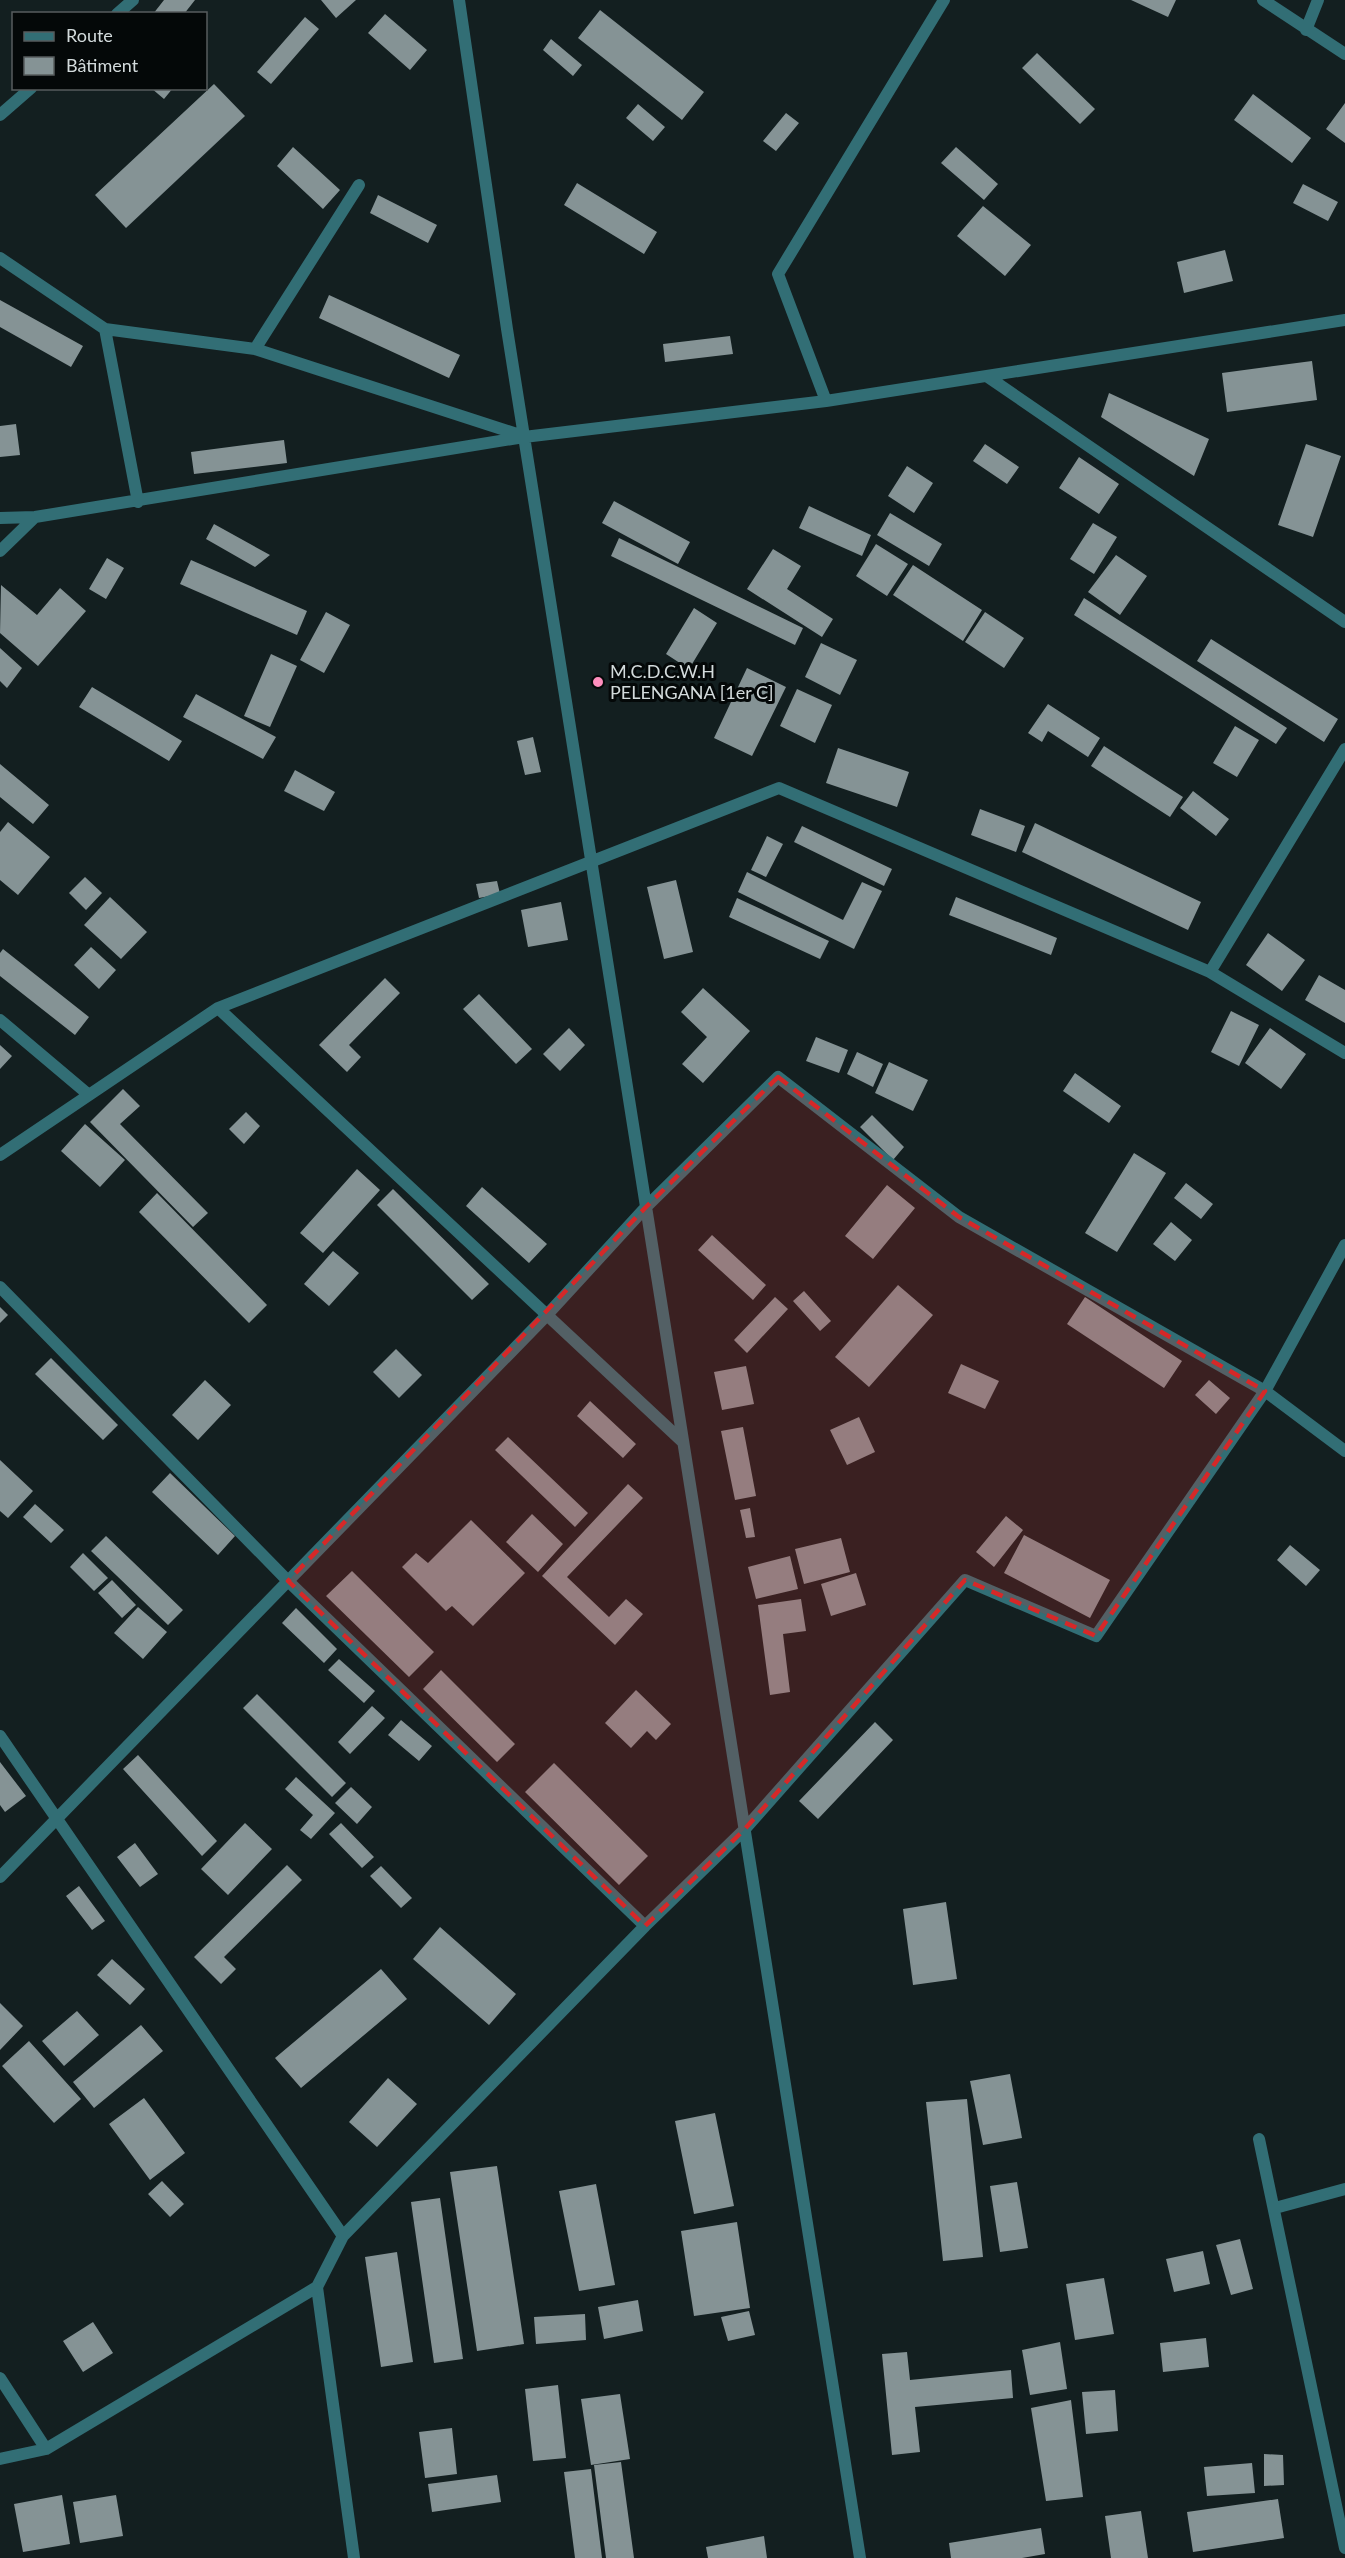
<svg xmlns="http://www.w3.org/2000/svg" width="1345" height="2558" font-family="Lato,sans-serif">
<style>
.building{fill:#859395}
.lines{fill:none;stroke-linecap:round;stroke-linejoin:round}
.minor{stroke:#326e75;stroke-width:12}
.marked{fill:#d62828;fill-opacity:0.2;stroke:#d62828;stroke-width:4.5;stroke-dasharray:12 8;stroke-linejoin:round}
.poi-dot{fill:#fe8ebd;stroke:#040808;stroke-width:2}
.labels{text-anchor:middle;stroke-width:6;stroke-linejoin:round;paint-order:stroke}
.poi-label{font-size:18px;fill:#d3dbdc;stroke:#040808;text-anchor:start}
</style>
<rect width="100%" height="100%" fill="#131f20"/>
<path class="building" d="M164,0H195L184,14H153Z
M321,0H356L336,18Z
M1131,0H1176L1168,17Z
M600,10L704,92L682,120L578,38Z
M385,14L427,50L410,70L368,33Z
M305,17L319,29L271,84L257,72Z
M551,39L582,65L573,76L543,50Z
M1037,53L1095,109L1080,124L1022,68Z
M214,84L245,116L126,228L95,195Z
M151,88H173L164,99Z
M1253,94L1311,138L1292,163L1234,120Z
M1345,103V143L1326,129Z
M638,104L665,127L653,141L626,118Z
M786,113L799,123L776,151L763,141Z
M293,147L340,190L323,209L277,166Z
M956,147L998,184L984,200L941,163Z
M577,183L657,232L644,254L564,205Z
M1303,184L1338,202L1328,221L1293,203Z
M378,195L437,225L428,243L370,213Z
M983,206L1031,245L1005,276L957,236Z
M1225,250L1233,281L1184,293L1177,262Z
M329,295L460,355L449,378L319,318Z
M0,300L83,346L71,367L0,327Z
M730,336L733,354L665,362L663,344Z
M1312,361L1317,400L1227,412L1222,373Z
M1109,393L1209,439L1194,476L1101,417Z
M16,424L20,455L0,457V426Z
M284,440L287,463L194,474L191,452Z
M985,444L1019,467L1007,484L973,461Z
M1306,444L1341,456L1313,537L1278,525Z
M1079,457L1119,484L1099,514L1059,488Z
M907,466L933,483L914,513L888,496Z
M614,501L690,542L678,564L602,523Z
M809,506L871,535L862,556L799,528Z
M890,513L942,544L929,566L877,535Z
M1093,523L1117,537L1094,574L1070,559Z
M214,524L270,555L255,567L206,539Z
M619,538L803,628L795,645L611,556Z
M876,544L908,564L887,596L856,576Z
M773,549L801,566L787,589L833,619L822,637L747,589Z
M1116,555L1147,576L1120,615L1088,592Z
M107,558L124,568L106,599L89,589Z
M191,560L307,611L297,635L180,584Z
M913,565L982,610L963,641L893,595Z
M1,585L37,615L60,588L86,611L38,666L0,633Z
M1084,598L1287,728L1276,744L1074,615Z
M694,608L717,623L689,669L666,654Z
M326,612L350,625L324,673L300,660Z
M985,612L1024,638L1004,668L965,642Z
M1211,639L1338,719L1324,742L1197,661Z
M821,643L857,660L840,695L805,677Z
M0,648L22,668L7,688L0,681Z
M271,654L297,666L270,727L244,716Z
M747,668L786,687L752,756L714,738Z
M92,687L182,741L169,761L79,707Z
M797,689L832,705L815,743L780,726Z
M196,694L276,737L263,759L183,717Z
M1048,704L1100,738L1088,757L1048,731L1042,742L1028,733Z
M1235,726L1259,740L1237,777L1213,763Z
M533,737L541,772L525,775L517,741Z
M1104,746L1183,797L1170,817L1091,766Z
M838,748L909,772L897,807L826,783Z
M0,764L49,805L33,824L0,797Z
M295,770L335,792L324,811L284,791Z
M1193,791L1229,819L1216,836L1180,808Z
M980,809L1025,826L1016,852L971,835Z
M8,822L50,857L18,895L0,880V832Z
M1035,823L1201,902L1188,930L1022,852Z
M802,826L892,869L884,886L794,842Z
M767,836L783,844L766,877L751,870Z
M747,872L843,920L862,882L882,891L854,949L738,892Z
M85,877L102,893L86,910L69,893Z
M676,880L693,952L664,959L647,887Z
M497,881L500,894L479,898L476,884Z
M110,897L147,932L121,959L84,925Z
M956,897L1057,938L1051,955L949,915Z
M737,898L829,941L820,959L729,917Z
M561,902L568,940L528,947L521,910Z
M1268,933L1305,960L1282,991L1246,965Z
M91,947L116,970L99,989L74,965Z
M3,949L89,1017L75,1035L0,976V953Z
M1319,975L1345,990V1023L1305,1000Z
M385,978L400,993L349,1045L361,1057L347,1072L319,1045Z
M703,988L750,1031L703,1083L682,1064L707,1037L681,1012Z
M479,994L532,1049L516,1064L463,1009Z
M1231,1011L1259,1025L1239,1066L1211,1052Z
M569,1028L585,1045L560,1071L543,1054Z
M1270,1028L1306,1054L1281,1089L1245,1063Z
M816,1037L848,1050L839,1073L806,1061Z
M0,1045L12,1056L0,1069Z
M857,1052L883,1064L873,1087L847,1074Z
M889,1062L928,1080L913,1111L875,1093Z
M1075,1073L1121,1106L1109,1123L1063,1091Z
M123,1089L140,1106L120,1124L208,1213L193,1227L90,1122Z
M246,1112L260,1126L244,1144L229,1129Z
M872,1115L904,1147L893,1160L860,1127Z
M85,1124L125,1160L100,1187L61,1151Z
M1134,1153L1166,1173L1117,1252L1085,1233Z
M357,1169L380,1190L323,1253L300,1233Z
M1186,1183L1213,1204L1201,1219L1174,1198Z
M887,1185L915,1208L873,1259L845,1236Z
M482,1187L547,1244L529,1263L466,1206Z
M393,1189L489,1284L472,1300L377,1205Z
M157,1193L267,1305L249,1323L139,1212Z
M1171,1222L1192,1240L1175,1261L1153,1244Z
M712,1235L766,1285L753,1300L698,1250Z
M333,1251L359,1273L329,1306L304,1284Z
M898,1285L933,1315L869,1387L835,1357Z
M804,1291L831,1321L820,1331L793,1301Z
M775,1297L788,1309L747,1353L734,1340Z
M1085,1297L1182,1361L1164,1388L1067,1324Z
M0,1307L8,1315L0,1323Z
M396,1349L422,1375L399,1398L373,1372Z
M51,1358L118,1425L103,1440L35,1374Z
M961,1364L999,1381L985,1409L948,1393Z
M746,1366L754,1404L722,1410L714,1372Z
M205,1380L231,1405L198,1440L172,1415Z
M1209,1380L1230,1398L1216,1414L1195,1395Z
M590,1401L636,1444L623,1458L577,1416Z
M859,1417L875,1452L847,1465L830,1430Z
M743,1427L756,1496L735,1500L721,1431Z
M508,1437L588,1513L575,1527L495,1450Z
M0,1460L33,1491L8,1518L0,1511Z
M170,1473L235,1536L218,1555L152,1492Z
M628,1484L643,1498L567,1577L609,1617L626,1599L643,1614L615,1645L542,1576Z
M35,1504L64,1530L51,1543L23,1517Z
M750,1508L755,1537L746,1538L740,1510Z
M532,1514L563,1544L538,1572L506,1542Z
M1006,1516L1023,1530L994,1567L976,1552Z
M471,1520L525,1573L473,1626L452,1606L446,1611L402,1567L416,1553L428,1563Z
M1024,1535L1110,1580L1090,1618L1004,1573Z
M106,1536L183,1610L168,1625L91,1551Z
M841,1538L850,1572L804,1584L795,1549Z
M1290,1545L1320,1570L1306,1586L1277,1560Z
M83,1553L108,1578L94,1591L70,1567Z
M790,1556L798,1589L756,1599L748,1567Z
M352,1571L434,1652L409,1677L326,1596Z
M856,1573L866,1605L831,1616L821,1584Z
M112,1580L136,1605L122,1618L98,1593Z
M801,1599L806,1631L783,1634L790,1692L770,1695L758,1605Z
M138,1607L167,1632L143,1659L114,1633Z
M296,1608L337,1649L324,1663L282,1623Z
M339,1659L375,1691L364,1703L328,1670Z
M441,1670L515,1744L497,1762L423,1689Z
M636,1690L671,1724L656,1740L647,1731L631,1748L605,1723Z
M257,1694L346,1783L332,1797L243,1708Z
M372,1706L385,1718L350,1754L338,1742Z
M401,1720L432,1746L419,1761L388,1735Z
M875,1722L893,1740L818,1819L799,1801Z
M138,1755L217,1841L202,1856L123,1769Z
M0,1762L26,1796L5,1812L0,1805Z
M554,1763L648,1856L619,1885L525,1792Z
M296,1777L335,1813L311,1839L300,1830L313,1815L285,1789Z
M351,1787L372,1807L357,1824L335,1803Z
M245,1823L272,1849L228,1895L201,1869Z
M341,1823L374,1857L362,1868L329,1834Z
M135,1843L158,1874L140,1887L117,1857Z
M287,1865L302,1880L224,1957L236,1969L221,1984L194,1957Z
M381,1866L412,1898L401,1908L370,1876Z
M79,1886L105,1921L92,1930L66,1896Z
M946,1902L957,1979L913,1985L903,1909Z
M440,1927L516,1994L489,2025L413,1959Z
M112,1959L145,1989L130,2005L97,1975Z
M381,1969L407,1999L301,2088L275,2058Z
M0,2003L23,2026L0,2050Z
M77,2011L99,2035L64,2066L42,2041Z
M141,2025L163,2051L94,2108L73,2082Z
M29,2041L81,2099L54,2123L2,2066Z
M1010,2074L1022,2138L983,2145L970,2081Z
M388,2078L417,2104L377,2147L349,2122Z
M144,2098L185,2153L150,2180L109,2124Z
M967,2099L983,2257L943,2261L926,2102Z
M715,2113L734,2206L694,2214L675,2121Z
M497,2166L524,2344L477,2351L450,2172Z
M162,2181L184,2204L170,2217L148,2194Z
M1017,2182L1028,2248L1000,2252L990,2186Z
M596,2184L615,2285L579,2291L559,2191Z
M440,2198L463,2359L434,2363L411,2202Z
M737,2222L750,2308L694,2316L681,2231Z
M1240,2239L1253,2289L1231,2295L1216,2245Z
M1203,2251L1210,2284L1174,2292L1166,2259Z
M397,2252L413,2362L381,2367L365,2257Z
M1104,2278L1114,2334L1075,2340L1066,2284Z
M638,2300L643,2331L604,2339L598,2307Z
M749,2311L755,2335L728,2341L721,2317Z
M585,2314L586,2340L536,2344L534,2317Z
M93,2322L113,2353L83,2372L63,2341Z
M1206,2338L1209,2367L1163,2372L1160,2343Z
M1060,2342L1067,2389L1030,2395L1022,2350Z
M907,2352L910,2380L1011,2370L1013,2398L915,2407L920,2452L892,2455L882,2354Z
M558,2385L566,2458L533,2461L525,2389Z
M1115,2390L1118,2431L1086,2434L1082,2392Z
M620,2394L630,2459L591,2465L581,2399Z
M1071,2400L1083,2497L1046,2501L1031,2408Z
M452,2428L457,2474L425,2478L419,2432Z
M1264,2454L1283,2455L1284,2485L1264,2486Z
M621,2462L634,2558H606L594,2465Z
M1252,2463L1255,2493L1207,2496L1204,2467Z
M591,2469L602,2558H575L564,2472Z
M497,2475L501,2502L432,2512L428,2484Z
M62,2495L70,2544L23,2552L14,2504Z
M116,2495L123,2536L80,2543L73,2502Z
M1278,2499L1284,2538L1193,2552L1187,2512Z
M1141,2511L1148,2558H1111L1105,2516Z
M1041,2528L1045,2554L1022,2558H951L949,2543Z
M764,2536L767,2558H708L706,2547Z"/>
<g class="lines">
<path class="minor" d="M459,0L507,329L860,2558
M1263,0L1345,54
M117,14L133,0
M1306,30L1318,0
M0,115L31,88
M0,258L105,329L255,349L520,435
M105,329L138,502
M255,349L359,185
M988,377L1345,622
M826,401L778,274L944,0
M0,518L35,517L524,437L826,401L1345,320
M0,551L35,517
M1210,972L1345,749
M218,1008L683,1442
M0,1020L89,1095
M0,1155L218,1008L779,788L1210,972L1345,1053
M0,1287L288,1581L645,1926
M0,1736L343,2236
M0,1877L546,1316L646,1207L778,1077L959,1217L1265,1391L1345,1451
M1259,2139L1345,2548
M1275,2208L1345,2189
M317,2287L354,2558
M0,2378L46,2449
M0,2459L46,2449L317,2287L343,2236L645,1926L744,1830L965,1580L1096,1636L1265,1391L1345,1245"/>
</g>
<path class="marked" d="M778,1077L959,1217L1265,1391L1096,1636L965,1580L744,1830L645,1926L288,1581L646,1207Z"/>
<circle class="poi-dot" cx="598" cy="682" r="6"/>
<g class="labels">
<g class="poi-label">
<text x="610" y="678">M.C.D.C.W.H<tspan x="610" dy="21">PELENGANA [1er C]</tspan></text>
</g>
</g>
<rect x="12" y="12" width="195" height="78" fill="#040808" stroke="#575c5d" stroke-width="1.5"/>
<rect x="24" y="32" width="30" height="9" fill="#326e75" stroke="#575c5d" stroke-width="1.5"/>
<text x="66" y="42" font-size="18" fill="#d3dbdc">Route</text>
<rect x="24" y="57" width="30" height="18" fill="#859395" stroke="#575c5d" stroke-width="1.5"/>
<text x="66" y="72" font-size="18" fill="#d3dbdc">Bâtiment</text>
</svg>
